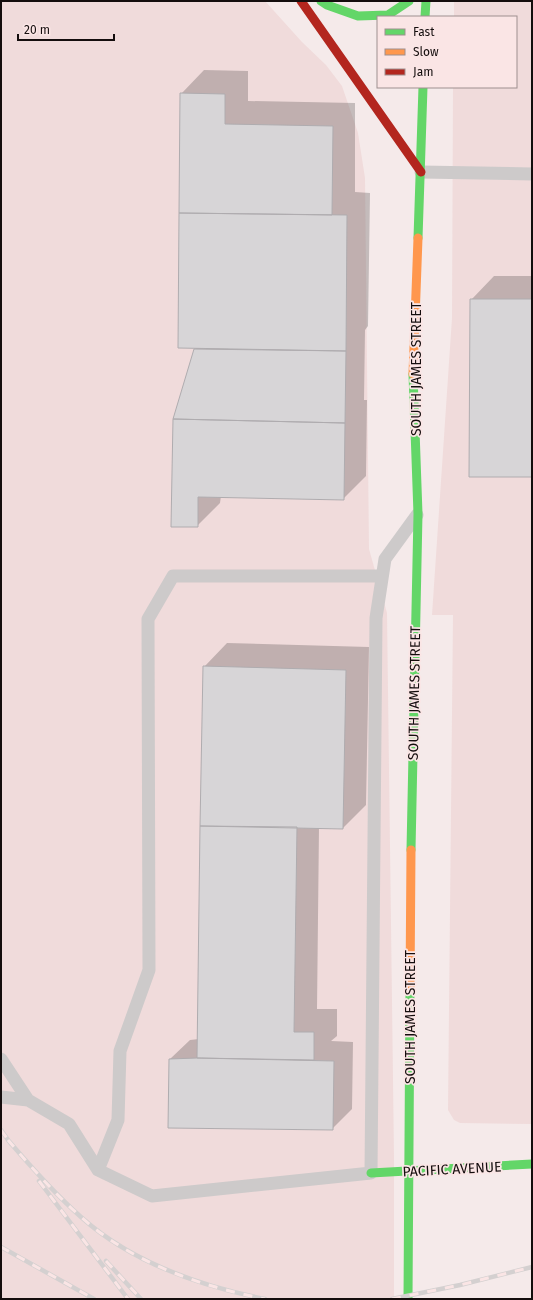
<svg xmlns="http://www.w3.org/2000/svg" width="533" height="1300" font-family="'Fira Sans',sans-serif">
<style>
.built{fill:#f0dbdb}
.shadow{fill:#0003}
.building{fill:#d7d5d7;stroke:#afacaf}
.lines{fill:none;stroke-linecap:round;stroke-linejoin:round}
.lane{stroke:#cdcaca;stroke-width:13}
.fast{stroke:#63d668;stroke-width:9}
.slow{stroke:#ff974d;stroke-width:9}
.jam{stroke:#b3261e;stroke-width:9}
.rail-casing{stroke:#d4d0d0;stroke-width:4.5}
.rail{stroke:#fae5e5;stroke-width:3;stroke-dasharray:9;stroke-linecap:butt}
.labels{text-anchor:middle;stroke-width:3.5;stroke-linejoin:round;paint-order:stroke}
.street-label{font-size:14px;fill:#140d0d;stroke:#fae5e5}
</style>
<rect width="100%" height="100%" fill="#f5eaea"/>
<path class="built" d="M1,1H265L302,42L326,65L342,86L358,133L365,178L369,549L387,613L394,1157V1299H1Z
M454,1H532V1124L460,1123L454,1120L448,1110L453,615H432L452,318L453,87H516V17H454Z"/>
<path class="shadow" d="M204,70L248,71V101L355,103V192L370,193L368,326L365,330L364,400H367L366,476L343,499L221,496L220,503L197,526L195,349L196,348L181,94Z
M494,276H532V476L471,300Z
M227,643L369,647L366,805L343,828L319,827L317,1009H337V1036L331,1041L353,1042L352,1109L332,1129L170,1059L190,1040L199,1039L204,667Z"/>
<path class="building" d="M180,93L225,94V124L333,126L332,215L179,213Z
M179,213L347,215L346,351L178,348Z
M470,299H532V477H469Z
M194,349L346,351L345,423L173,419Z
M173,419L345,423L344,500L198,497V527H171Z
M203,666L346,670L343,829L200,826Z
M200,826L297,827L294,1032H314V1060L197,1058Z
M197,1058L334,1061L333,1130L168,1128L169,1059Z"/>
<g class="lines">
<path class="lane" d="M421,172L532,174
M1,1059L28,1100
M1,1097L28,1100L69,1124L98,1170L152,1196L371,1173L376,618L385,559L417,515
M98,1170L118,1120L120,1051L149,970L148,619L173,576H382"/>
<path class="fast" d="M321,1L327,5L358,16L388,15L409,1
M425,17L426,1
M418,238L423,87
M411,850L418,514L413,374
M371,1173L532,1164
M408,1299L410,988"/>
<path class="slow" d="M413,374L418,238
M410,988L411,850"/>
<path class="jam" d="M301,1L421,172"/>
<defs>
<path id="rail" d="M1,1130L11,1144
M8,1140C31,1167 55,1194 81,1217C132,1263 200,1286 265,1299
M39,1181L128,1299
M1,1247L94,1299
M106,1261L141,1299
M392,1299L460,1285L532,1267"/>
</defs>
<use href="#rail" class="rail-casing"/>
<use href="#rail" class="rail"/>
</g>
<g class="labels">
<g class="street-label">
<text transform="translate(416 369) rotate(-90)" y="5">SOUTH JAMES STREET</text>
<text transform="translate(414 693) rotate(-89)" y="5">SOUTH JAMES STREET</text>
<text transform="translate(410 1017) rotate(-90)" y="5">SOUTH JAMES STREET</text>
<text transform="translate(452 1169) rotate(-3)" y="5">PACIFIC AVENUE</text>
</g>
</g>
<rect width="533" height="1300" fill="none" stroke="#140d0d" stroke-width="4"/>
<rect x="377" y="16" width="140" height="72" fill="#fae5e5" stroke="#9e8f8f"/>
<rect x="385" y="29" width="20" height="6" fill="#63d668" stroke="#9e8f8f"/>
<text x="413" y="36" font-size="12" fill="#140d0d">Fast</text>
<rect x="385" y="49" width="20" height="6" fill="#ff974d" stroke="#9e8f8f"/>
<text x="413" y="56" font-size="12" fill="#140d0d">Slow</text>
<rect x="385" y="69" width="20" height="6" fill="#b3261e" stroke="#9e8f8f"/>
<text x="413" y="76" font-size="12" fill="#140d0d">Jam</text>
<path d="M18 34v6h96v-6" fill="none" stroke="#140d0d" stroke-width="2"/>
<text x="24" y="34" font-size="12" fill="#140d0d" stroke="#fae5e5" stroke-width="3" paint-order="stroke">20 m</text>
</svg>
